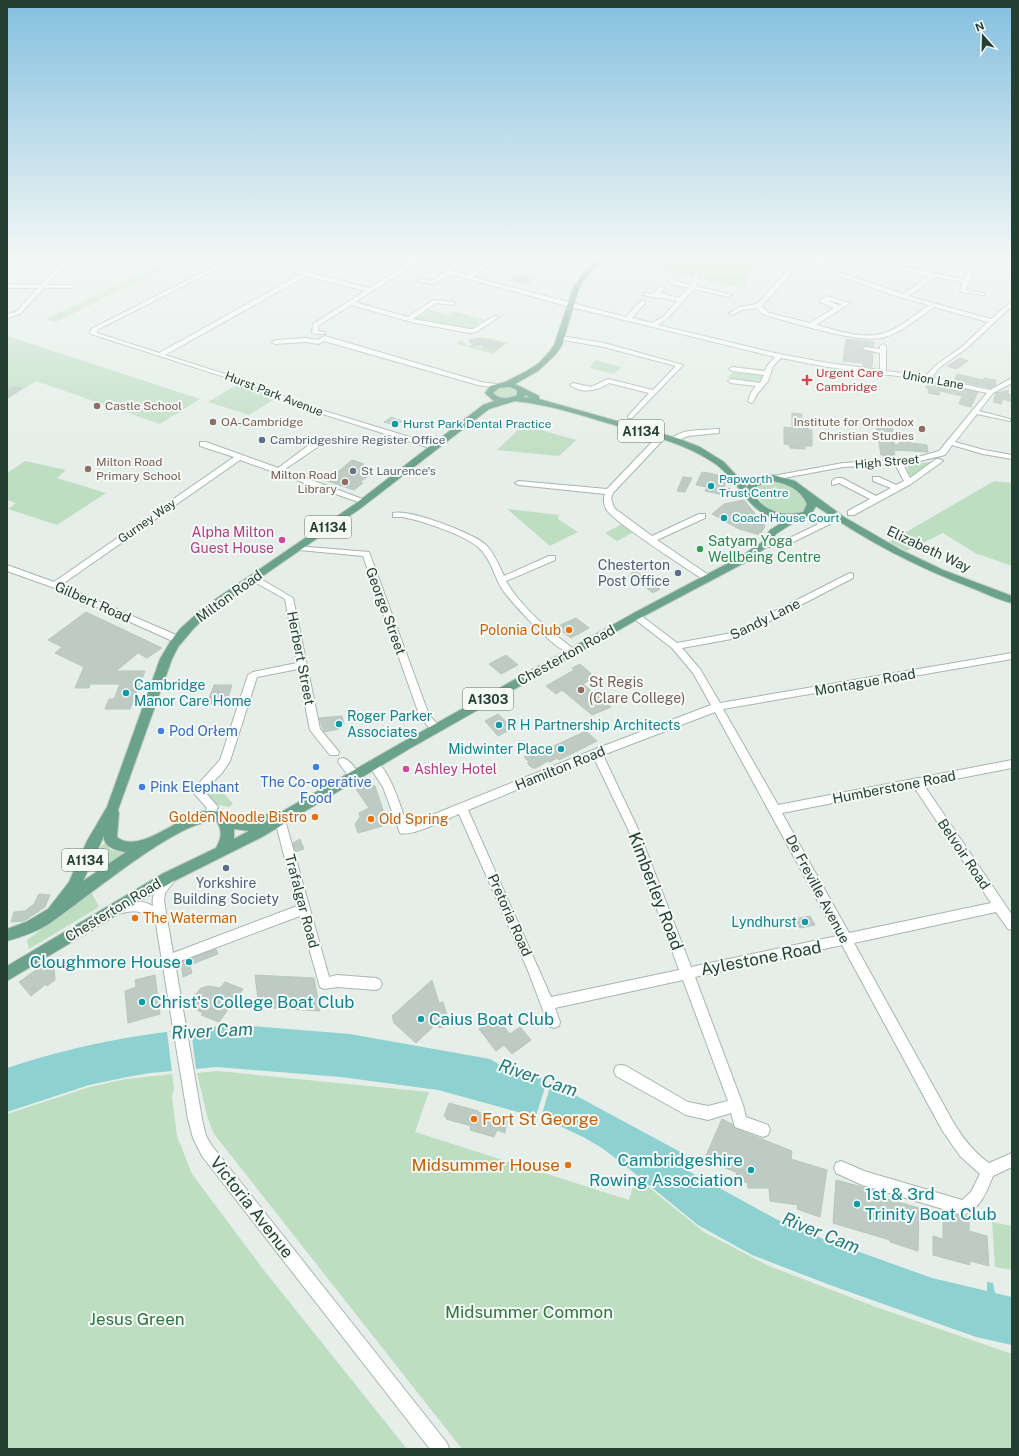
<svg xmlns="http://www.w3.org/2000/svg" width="1019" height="1456" font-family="'Public Sans',sans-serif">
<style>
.green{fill:#bedec2}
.water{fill:#8ed1d1}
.pier{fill:#e5eee8}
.building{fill:#bdcbc4;stroke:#b7c7be}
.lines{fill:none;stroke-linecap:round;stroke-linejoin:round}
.minor-casing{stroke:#a7b6ae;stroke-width:2}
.major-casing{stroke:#c2c9c6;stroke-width:2}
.minor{fill:#fff;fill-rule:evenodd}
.major{fill:#6aa28b;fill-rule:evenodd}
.health-dot{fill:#e0444e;stroke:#f5faf7;stroke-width:1.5}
.education-dot{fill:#8d6e63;stroke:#f5faf7;stroke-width:1.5}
.culture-dot{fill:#0f9aa8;stroke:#f5faf7;stroke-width:1.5}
.service-dot{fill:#5c6f8a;stroke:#f5faf7;stroke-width:1.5}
.worship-dot{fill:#6b7280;stroke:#f5faf7;stroke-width:1.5}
.hotel-dot{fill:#d1479c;stroke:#f5faf7;stroke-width:1.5}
.leisure-dot{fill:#2e9e5b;stroke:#f5faf7;stroke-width:1.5}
.food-dot{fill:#e8710a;stroke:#f5faf7;stroke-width:1.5}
.shop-dot{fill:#3f7fe0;stroke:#f5faf7;stroke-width:1.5}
.labels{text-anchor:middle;stroke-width:4;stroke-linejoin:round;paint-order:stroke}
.far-health-label{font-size:12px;fill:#be3a42;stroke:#f5faf7;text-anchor:start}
.far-street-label{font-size:12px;fill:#243f34;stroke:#f5faf7}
.far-education-label{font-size:12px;fill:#785e54;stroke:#f5faf7;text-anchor:start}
.far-culture-label{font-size:12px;fill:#0d838f;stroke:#f5faf7;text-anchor:start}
.far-service-label{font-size:12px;fill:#4e5e75;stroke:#f5faf7;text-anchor:start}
.far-worship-label{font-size:12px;fill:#5b616d;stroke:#f5faf7;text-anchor:start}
.shield{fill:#f5faf7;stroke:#63776e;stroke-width:1}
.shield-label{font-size:13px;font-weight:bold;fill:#243f34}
.hotel-label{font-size:14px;fill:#b23c85;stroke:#f5faf7;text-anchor:end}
.leisure-label{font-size:14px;fill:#27864d;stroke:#f5faf7;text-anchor:start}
.street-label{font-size:14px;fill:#243f34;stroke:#f5faf7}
.service-label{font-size:14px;fill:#4e5e75;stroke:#f5faf7;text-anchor:end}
.food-label{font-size:14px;fill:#c56008;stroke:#f5faf7;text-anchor:end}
.education-label{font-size:14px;fill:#785e54;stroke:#f5faf7;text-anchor:start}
.culture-label{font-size:14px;fill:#0d838f;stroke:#f5faf7;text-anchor:start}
.shop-label{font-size:14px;fill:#366cbe;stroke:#f5faf7;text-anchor:start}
.near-street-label{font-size:17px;fill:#243f34;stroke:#f5faf7}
.near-culture-label{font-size:17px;fill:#0d838f;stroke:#f5faf7;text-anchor:start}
.near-food-label{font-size:17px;fill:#c56008;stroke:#f5faf7;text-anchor:start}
.near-park-label{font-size:17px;fill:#2f763f;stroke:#f5faf7}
.near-water-label{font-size:18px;font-style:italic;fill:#1f797b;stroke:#f5faf7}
</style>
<rect width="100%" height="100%" fill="#e5eee8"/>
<path class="green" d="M105,255H146L124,265L104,260Z
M678,255H775L751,268L745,288L662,271Z
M177,257L185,259L56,322L46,319Z
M427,309L447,315L453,311L485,320L491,318L485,322L482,321L472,327L475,328L470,330L415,319L418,316H421L427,312L424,311Z
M7,336L200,399L160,424L36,381L7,399Z
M490,338L507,343L493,354L457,344L462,340L467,346L473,345L481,348L484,346L497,349L503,344L485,339Z
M595,360L622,367L613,374L590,368Z
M735,369L764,373L760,383L728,378Z
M240,383L259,389L275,399L249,415L208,402Z
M499,387H510L516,389L517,395C510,400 499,400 493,393Z
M523,425L576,440L559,456L497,450Z
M25,461L66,470L57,478L106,493L57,525L8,509L16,503L7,500V473Z
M929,462H933L912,476L909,474L907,466L911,464Z
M994,481L1012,483V566L975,553L943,533L906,551L889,542Z
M776,482C790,485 798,491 806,503L805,508C788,525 765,510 755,493L756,488L768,483Z
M507,509L559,515L558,519L578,532L550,546Z
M622,524L634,532L617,541L605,533Z
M215,783L233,804L229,807L211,803L201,791Z
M105,843L111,850L127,853L95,873L91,869L101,846Z
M90,890L99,907L29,949L27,940L80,900Z
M217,1071L429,1092L415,1132L629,1200L636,1177L704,1232L769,1266L876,1307L1012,1354V1449H462L214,1134L208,1119L197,1073Z
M172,1074L174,1089L172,1096L177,1136L192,1174L263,1269L407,1449H7V1114L90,1087L126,1079Z
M992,1222L1012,1226V1270L995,1267Z"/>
<path class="water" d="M237,1025L350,1034L490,1059L502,1066L547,1080L686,1155L683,1168L776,1219L826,1240L932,1278L987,1291V1282L993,1283L995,1293L1012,1297V1345L976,1337L830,1285L752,1255L698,1225L628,1168L602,1148L585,1138L547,1120L438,1090L341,1077L217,1067L150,1073L127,1077L89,1085L7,1112V1068C81,1043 159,1030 237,1025Z"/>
<path class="pier" d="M191,1029L196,1069L172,1072L167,1032Z
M548,1078L552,1080L540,1121L535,1119Z"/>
<path class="building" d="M520,275L535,278L526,284L509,280Z
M481,338L485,339L503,344L497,349L480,345L473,346L469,340Z
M846,339L874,342L873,347L865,346L861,349L873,353L872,367L863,366V363L843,361Z
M960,358L968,361L956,369L947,366Z
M957,374L983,380L984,378L996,380L995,386L991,388L954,380Z
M927,382L941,384L978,392L971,407L959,404L962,396L940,391L939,395L928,393L929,389L926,388Z
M13,387L23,388L7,398V390Z
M1009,390L1007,393L1012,396V402L1003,399L1001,404L993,402L996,393Z
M792,413L802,414V419L808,420V430H812V446H805V449L790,448V445L784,444V427L792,428Z
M391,417L402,421L396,426L384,422Z
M877,420L890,421L892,426L895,446L903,440L908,441L911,443L927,445L928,452L894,450L895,456L881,455L876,424Z
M352,460L364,464L358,469L371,474L360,482L363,483L354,490L327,481Z
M702,472L723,476L722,479H727L724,487L731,489L728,496L705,491L707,487L696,485Z
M683,477L692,478L685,492L677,491Z
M744,500L765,526L760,535L739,529L712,514L724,504Z
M634,570L660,589L653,593L630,575Z
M86,612L162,648L147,658L138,653L116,671H145L130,709H105L109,699H114L120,684H90L89,688H75L84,667L55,653L62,647L48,640Z
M576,618L589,628L571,638L556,627Z
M506,655L518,665L501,674L489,664Z
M580,664L595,677L583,684L611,707L592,715L562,690L556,694L546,686L574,670L572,668Z
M214,685H232L226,704H207Z
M498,714L513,728L498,736L485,721Z
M342,716L344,724L338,726L339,729L324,732L319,718Z
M586,731L597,741L559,760L557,758L550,762L548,761L536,768H532L527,763L529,762L524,757L537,750L539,752L546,748L547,749Z
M366,783L375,786L385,816L380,817L383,826L358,833L355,824L360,817L359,813L369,808L356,789Z
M300,839L304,849L295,852L293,843Z
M39,894L50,895L45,907L24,921L11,922L14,912L25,911L34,904Z
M810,916L815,925L800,928L795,919Z
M216,949L218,954L190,965L192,973L183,977L181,962Z
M53,958L55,980L47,986L46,984L31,996L19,982Z
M155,975L160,1014L128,1023L125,991L136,987L135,980Z
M255,975L314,978L320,1011L259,1007Z
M432,980L439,1003L443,1002L450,1025L439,1028L437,1023L416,1043L394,1023L392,1016Z
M225,982L243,989L219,1022L201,1015L203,1013L192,1008L196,1002L195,995L201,988L209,986L220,988Z
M496,1018L510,1034L520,1027L531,1040L512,1054L504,1045L496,1051L479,1029Z
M449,1103L478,1111V1112L507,1121L505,1133L497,1130L494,1137L470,1130L471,1126L446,1119L447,1118L444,1116Z
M722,1119L732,1124L734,1128L792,1151L791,1159L827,1170L820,1217L797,1209L798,1205L770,1201L769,1188H748L747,1182H738L736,1172L704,1160Z
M836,1180L881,1192V1197L919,1208L918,1251L890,1242V1240L833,1223Z
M943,1211L963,1216H969V1231L987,1236L989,1266L970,1261V1265L933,1255V1236L943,1239Z"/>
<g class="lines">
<defs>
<path id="minor" d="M14,255H20L7,267V262Z
M68,255H74L47,285H71L74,287L73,288H44L20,314L7,318V314L16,312L38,288H7V284L41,285Z
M100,255H106L107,260C114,262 122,264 130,262C138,260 143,254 152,255C137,267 120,267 102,262Z
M230,255H240L369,288L409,263L385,255H393L447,269L458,262L457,259L464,261V263L452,271L467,275L492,258L512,255L504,260L495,261L472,277L626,317L641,301H645V303L632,318L652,323L663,317L677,301C665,298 655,298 643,295V293L652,294L662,286L665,288L660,293L679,298L688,288L668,283V281L673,277L676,279L674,281L691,285L693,278L696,276L699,278L696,286L732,295L729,297L694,289L667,319L658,325L779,354L828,363L880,370V353L862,349L865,347L880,349V346L883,344L886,346V371L926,376L935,366L963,346L988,322L934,307C919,317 903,332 885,337C860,345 792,322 765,315L760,312L757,308L742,310L732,315L729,313L739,307L757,304L791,267L808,263L815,265L817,255H823L821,266L903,294L930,276L867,262V260L964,279L968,271H972L970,281L965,290L984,293V295L960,292L963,282L936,277L908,296L991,319L1012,301V306L967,348L939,368L932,377L990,390L1012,378V383L993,393L979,411L1010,419V421L977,414L955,442L984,450L1012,455V459L983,454L952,445L945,455L911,463L903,464L910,478L936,459H939L943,461L911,484L854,515H848V511L870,499L839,483L832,485V481L836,478H842L876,496L891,488L873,481V477H879L896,485L904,481L895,464L843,467L773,480L769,478L773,476L843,463L911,459L939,451L987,393L928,380L828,367L781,358L773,366L768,381L757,394L753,402L751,403L748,401L751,393L756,386L731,383L728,381L731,379L760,383L764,375L732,371L729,369L732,367L765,371L767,366L775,357L567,306L450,274L434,284L419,282L418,281L421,279L431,281L445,272L415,264L355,302L408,317L433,300L453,302L455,303V305L436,303L413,319L470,329H473L494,316L499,317L476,332L470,333L415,323L351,305L318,326V331L325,332V334H315L312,332L313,324L365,291L306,276L165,355L263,386L295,402L436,445L437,447L433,449L291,404L259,388L91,334L90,331L93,328L233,257ZM238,258L301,274L159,353L97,333V330ZM808,267L823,269L889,294L929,305C914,315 898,330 881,334C861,339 835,330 816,325L850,303L826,296L820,300V302L834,308L810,323L769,313L762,306L795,269ZM827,300L842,304L839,306Z
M536,255H542L528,264H524V262Z
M563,255H579L573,258Z
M586,255H596L606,258L603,260Z
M976,255H987L1012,259V263Z
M325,336L481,382L496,384L499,386L496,388L478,385L324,341L318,344L306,342L275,344L272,342L275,340L306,338L317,340Z
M560,336L604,343L683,365L632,418H628V416L649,393L609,383C598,391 581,394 570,385L573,383L591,387L608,379L653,390L676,366L604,347L558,339L557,338Z
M716,429H719V433L688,436L674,442L670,440C681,428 701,431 716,429Z
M654,440L661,442L613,493L611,498L614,508L652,536L699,514H705V518L657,540L710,576L711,578L710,580H704C688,569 612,521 606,509C604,504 603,498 605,494L519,485L515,483L519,481L607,489Z
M200,442H206L278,468L313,442H319V446L284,470L368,501L364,503H361L240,460L61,585L176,635L182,640L177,643L52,587L7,571V565L54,582L234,457L200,446Z
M393,513C410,509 472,533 485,544C494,553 499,565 504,576L549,556H555V560L506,581C522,609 550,631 575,650L577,652L575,654C561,658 511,602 502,589C494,576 491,558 478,547C464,535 421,520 402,517C399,517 396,517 393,517Z
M823,522H826L830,524L783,547H764L760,545L764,543H779Z
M296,546L369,552L429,715L441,728L440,731H432L420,717L363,556L299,550H296Z
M850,573L853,574V578L737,638L682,648L700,669L720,703L1012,653V659L723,709L778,805L1012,760V768L924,785L1012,915V930L1008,929L996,912L854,943L952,1120C962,1137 973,1152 989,1163L1012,1153V1167L993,1176C986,1193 981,1208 963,1215L862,1185L836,1173L834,1168L836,1163L841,1161L864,1171L962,1200L971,1192L980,1174L960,1156L942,1130L842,945L695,977L743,1105L746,1117L768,1125L770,1130L768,1135L763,1137L735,1127L731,1113L708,1120L686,1115L616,1076L614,1071L616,1066L621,1065L626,1066L688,1102L708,1106L728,1101L683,980L555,1008L560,1022L559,1026L554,1028L549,1026L527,968L459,814C446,819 412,837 400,833L383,787L368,764L369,761C387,756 402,812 407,825L593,750L711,705L693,673L672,648L633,618L632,616L633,614H639L677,643L732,633ZM715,712L837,936L691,967L638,829L603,755ZM594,758L628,829L679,970L551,997L468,810ZM914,787L991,903L849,933L782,813Z
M254,575L293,598L320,729L339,752L338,755H330L310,730L298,669L257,677L230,761L222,773L204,791L218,807L213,818H205L204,815L207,808L192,791L220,760L248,675L253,672L297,663L285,599L251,580L250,578Z
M343,758C350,760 356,769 359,775L358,778H350L338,762L339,759Z
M280,816L284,817L285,820L329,977L337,975L376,978L380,980L382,984L380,988L376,990L337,987L324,989L320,987L300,916L175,963L202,1119L206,1136L212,1146L447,1443L449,1449H430L202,1156L193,1138L188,1119L156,924C147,914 140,909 127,912C122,913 119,914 114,913L112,909L114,905C128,901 140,899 153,906C151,894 160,871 174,876L176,879L165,893L164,901L173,953L297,906L275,820L276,817Z"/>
<path id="major" d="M602,255H609L586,277L579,288L562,345L556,354L538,371L515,384L539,396V399L677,438L700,447L724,462L747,487L750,482L773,475L795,481L844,517L901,550L943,570L1012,596V603C998,600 985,593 972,588C916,567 865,540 816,506L810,516L799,519L776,534L767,547L746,562L640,618L409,749L262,837L172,882L7,981V966L162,874L216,848C221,838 223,832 217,822C185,813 77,906 47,925C34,933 21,937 7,941V929L26,922L48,909L69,882L87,841L107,807L160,659L170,642L180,629L204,607L355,504L483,405L494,401L485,393L490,386L505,382L525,372L539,363L550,351L554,345L573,288L582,275ZM499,388L510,387L517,390V395C508,399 500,400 493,393ZM525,395L530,398L524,397ZM515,401C552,405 583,416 618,426C652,436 688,444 717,465C742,484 750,519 786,520L770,530L761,543L738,558L632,614L401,743L276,815L271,813C262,816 254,821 245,821C224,820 221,804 195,814C175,821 137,854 117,837L119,813L118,810L172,659L178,647L194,628L212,611L361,508L489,409ZM773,481C788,484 800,489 807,504L803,512C783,517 765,512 753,494L757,486ZM234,829L249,831L234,839ZM104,836C103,847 117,851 126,852L83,881Z"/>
</defs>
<use href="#minor" class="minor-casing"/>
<use href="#major" class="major-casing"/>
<use href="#minor" class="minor"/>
<use href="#major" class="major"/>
</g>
<linearGradient id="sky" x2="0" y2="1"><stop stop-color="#84c0df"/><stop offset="0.56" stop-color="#f3f7f5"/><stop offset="1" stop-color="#f3f7f5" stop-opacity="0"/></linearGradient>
<rect width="1019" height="459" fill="url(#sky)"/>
<path class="health-dot" d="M805 374h4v4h4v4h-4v4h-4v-4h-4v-4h4z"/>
<g class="education-dot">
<circle cx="97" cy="406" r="4"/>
<circle cx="213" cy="422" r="4"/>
<circle cx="922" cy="429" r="4"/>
<circle cx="88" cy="469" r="4"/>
<circle cx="345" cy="482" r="4"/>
<circle cx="581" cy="690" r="4"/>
</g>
<g class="culture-dot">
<circle cx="395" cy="424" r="4"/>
<circle cx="711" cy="486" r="4"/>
<circle cx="724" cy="518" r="4"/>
<circle cx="126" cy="693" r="4"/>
<circle cx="339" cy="724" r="4"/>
<circle cx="499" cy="725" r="4"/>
<circle cx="561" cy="749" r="4"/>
<circle cx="805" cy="922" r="4"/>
<circle cx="189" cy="962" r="4"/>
<circle cx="142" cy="1002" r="4"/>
<circle cx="421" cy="1019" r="4"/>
<circle cx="751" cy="1170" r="4"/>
<circle cx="857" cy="1204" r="4"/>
</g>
<g class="service-dot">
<circle cx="262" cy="440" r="4"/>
<circle cx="678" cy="573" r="4"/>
<circle cx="226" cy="868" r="4"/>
</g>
<circle class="worship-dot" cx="353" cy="471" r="4"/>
<g class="hotel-dot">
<circle cx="282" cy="540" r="4"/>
<circle cx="406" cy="769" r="4"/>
</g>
<circle class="leisure-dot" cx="700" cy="549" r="4"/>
<g class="food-dot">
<circle cx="569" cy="630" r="4"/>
<circle cx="315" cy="817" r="4"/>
<circle cx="371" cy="819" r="4"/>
<circle cx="135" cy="918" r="4"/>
<circle cx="474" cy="1119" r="4"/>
<circle cx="568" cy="1165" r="4"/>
</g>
<g class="shop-dot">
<circle cx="161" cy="731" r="4"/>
<circle cx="316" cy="767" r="4"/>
<circle cx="142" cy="787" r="4"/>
</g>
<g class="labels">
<g class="far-health-label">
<text x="816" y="377">Urgent Care<tspan x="816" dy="14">Cambridge</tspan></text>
</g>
<g class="far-street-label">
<text transform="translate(933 380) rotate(10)" y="4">Union Lane</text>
<text transform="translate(274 394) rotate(21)" y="4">Hurst Park Avenue</text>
<text transform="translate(887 462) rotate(-5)" y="4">High Street</text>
<text transform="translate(147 521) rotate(-35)" y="4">Gurney Way</text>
</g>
<g class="far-education-label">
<text x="105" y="410">Castle School</text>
<text x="221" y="426">OA-Cambridge</text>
<text x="914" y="426" text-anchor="end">Institute for Orthodox<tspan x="914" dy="14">Christian Studies</tspan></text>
<text x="96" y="466">Milton Road<tspan x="96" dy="14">Primary School</tspan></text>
<text x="337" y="479" text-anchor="end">Milton Road<tspan x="337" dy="14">Library</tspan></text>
</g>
<g class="far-culture-label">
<text x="403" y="428">Hurst Park Dental Practice</text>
<text x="719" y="483">Papworth<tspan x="719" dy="14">Trust Centre</tspan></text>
<text x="732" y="522">Coach House Court</text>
</g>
<g class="far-service-label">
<text x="270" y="444">Cambridgeshire Register Office</text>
</g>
<g class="far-worship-label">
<text x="361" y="475">St Laurence's</text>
</g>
<g class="shield">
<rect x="618" y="420" width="46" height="22" rx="3"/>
<rect x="305" y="516" width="46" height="22" rx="3"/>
<rect x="463" y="688" width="50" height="22" rx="3"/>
<rect x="62" y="849" width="46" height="22" rx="3"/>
</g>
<g class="shield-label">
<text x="641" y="436">A1134</text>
<text x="328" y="532">A1134</text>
<text x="488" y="704">A1303</text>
<text x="85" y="865">A1134</text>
</g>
<g class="hotel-label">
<text x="274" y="537">Alpha Milton<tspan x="274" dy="16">Guest House</tspan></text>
<text x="414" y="774" text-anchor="start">Ashley Hotel</text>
</g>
<g class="leisure-label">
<text x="708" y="546">Satyam Yoga<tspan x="708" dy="16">Wellbeing Centre</tspan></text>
</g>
<g class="street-label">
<text transform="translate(929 549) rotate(25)" y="5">Elizabeth Way</text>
<text transform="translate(229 596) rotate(-36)" y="5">Milton Road</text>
<text transform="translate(93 602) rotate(24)" y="5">Gilbert Road</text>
<text transform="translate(386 611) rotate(70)" y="5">George Street</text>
<text transform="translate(765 619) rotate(-26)" y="5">Sandy Lane</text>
<text transform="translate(566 655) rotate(-29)" y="5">Chesterton Road</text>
<text transform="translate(301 658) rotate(79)" y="5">Herbert Street</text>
<text transform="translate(865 682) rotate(-10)" y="5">Montague Road</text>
<text transform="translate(560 768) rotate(-22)" y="5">Hamilton Road</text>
<text transform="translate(894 787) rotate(-11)" y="5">Humberstone Road</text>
<text transform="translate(964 854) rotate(56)" y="5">Belvoir Road</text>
<text transform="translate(818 889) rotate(62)" y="5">De Freville Avenue</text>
<text transform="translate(302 901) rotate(75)" y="5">Trafalgar Road</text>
<text transform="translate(113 910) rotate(-31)" y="5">Chesterton Road</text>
<text transform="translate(510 915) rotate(66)" y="5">Pretoria Road</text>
</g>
<g class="service-label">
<text x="670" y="570">Chesterton<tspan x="670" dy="16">Post Office</tspan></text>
<text x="226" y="888" text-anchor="middle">Yorkshire<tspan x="226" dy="16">Building Society</tspan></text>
</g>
<g class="food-label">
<text x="561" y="635">Polonia Club</text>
<text x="307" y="822">Golden Noodle Bistro</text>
<text x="379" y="824" text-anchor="start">Old Spring</text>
<text x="143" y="923" text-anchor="start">The Waterman</text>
</g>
<g class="education-label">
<text x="589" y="687">St Regis<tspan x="589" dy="16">(Clare College)</tspan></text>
</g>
<g class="culture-label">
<text x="134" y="690">Cambridge<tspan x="134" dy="16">Manor Care Home</tspan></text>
<text x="347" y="721">Roger Parker<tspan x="347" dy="16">Associates</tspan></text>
<text x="507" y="730">R H Partnership Architects</text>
<text x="553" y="754" text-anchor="end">Midwinter Place</text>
<text x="797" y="927" text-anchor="end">Lyndhurst</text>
</g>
<g class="shop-label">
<text x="169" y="736">Pod Orłem</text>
<text x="316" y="787" text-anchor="middle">The Co-operative<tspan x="316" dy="16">Food</tspan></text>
<text x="150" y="792">Pink Elephant</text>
</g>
<g class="near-street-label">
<text transform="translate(656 891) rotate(69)" y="6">Kimberley Road</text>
<text transform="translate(761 958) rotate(-11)" y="6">Aylestone Road</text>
<text transform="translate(252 1207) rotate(52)" y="6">Victoria Avenue</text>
</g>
<g class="near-culture-label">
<text x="181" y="968" text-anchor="end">Cloughmore House</text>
<text x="150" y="1008">Christ's College Boat Club</text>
<text x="429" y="1025">Caius Boat Club</text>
<text x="743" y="1166" text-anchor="end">Cambridgeshire<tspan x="743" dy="20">Rowing Association</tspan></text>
<text x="865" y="1200">1st &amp; 3rd<tspan x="865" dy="20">Trinity Boat Club</tspan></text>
</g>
<g class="near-food-label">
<text x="482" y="1125">Fort St George</text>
<text x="560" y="1171" text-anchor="end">Midsummer House</text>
</g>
<g class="near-park-label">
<text x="529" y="1318">Midsummer Common</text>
<text x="137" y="1325">Jesus Green</text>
</g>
<g class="near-water-label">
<text transform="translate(212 1031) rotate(-3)" y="6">River Cam</text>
<text transform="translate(538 1078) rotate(19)" y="6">River Cam</text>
<text transform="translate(821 1233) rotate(22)" y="6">River Cam</text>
</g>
</g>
<rect width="1019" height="1456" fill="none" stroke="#243f34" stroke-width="16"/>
<g transform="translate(983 36) rotate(340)" stroke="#f5faf7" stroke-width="3" paint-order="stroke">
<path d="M0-3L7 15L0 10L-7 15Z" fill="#243f34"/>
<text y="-6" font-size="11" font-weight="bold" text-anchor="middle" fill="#243f34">N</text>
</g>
</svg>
